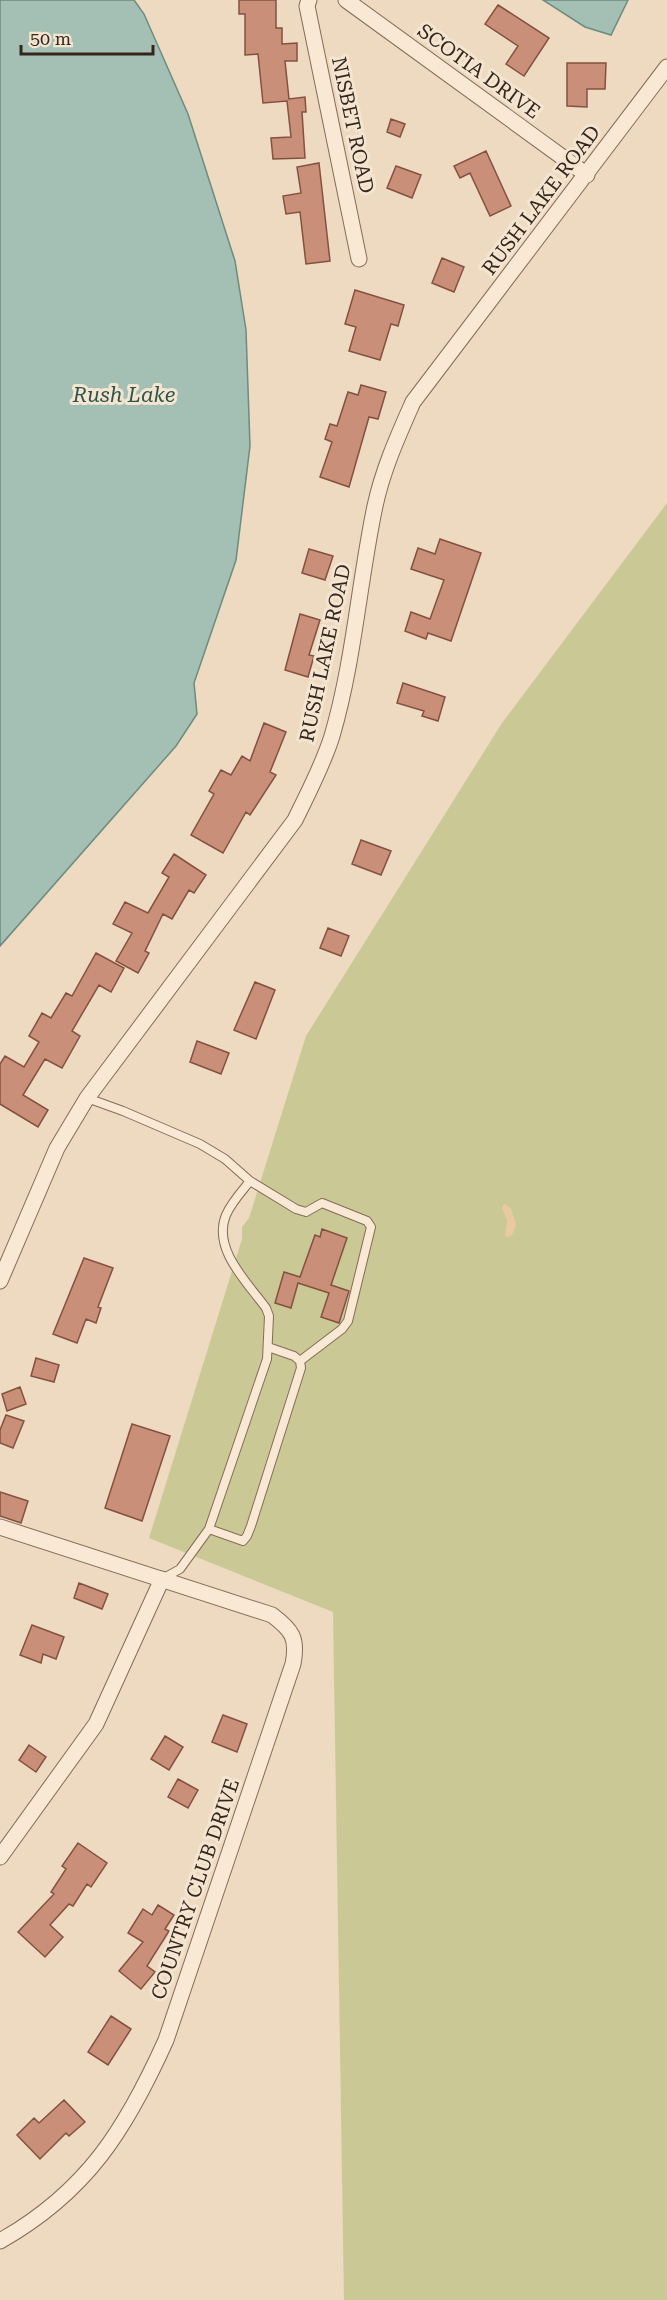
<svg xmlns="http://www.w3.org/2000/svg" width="667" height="2300" font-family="'Roboto Serif',serif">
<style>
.green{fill:#cac995}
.sand{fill:#e8ca9e}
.water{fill:#a4bfb3;stroke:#6b8c80;stroke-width:1.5}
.building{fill:#ca8f78;stroke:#845140;stroke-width:1.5}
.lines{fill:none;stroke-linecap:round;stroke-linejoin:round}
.service-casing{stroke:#856b59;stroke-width:10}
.minor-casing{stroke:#856b59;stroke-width:17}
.service{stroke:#f8e8d4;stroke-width:8}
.minor{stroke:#f8e8d4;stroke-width:15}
.labels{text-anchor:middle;stroke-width:6;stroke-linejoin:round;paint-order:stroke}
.street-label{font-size:20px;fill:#35261d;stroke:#f4e5d0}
.water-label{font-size:21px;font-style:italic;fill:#2d554d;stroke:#f4e5d0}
</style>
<rect width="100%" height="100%" fill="#eddac1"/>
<path class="green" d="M667,503V2300H344L333,1612L149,1538L242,1239V1227L249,1218L306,1036L502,723Z"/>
<path class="sand" d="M504,1204L511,1208L516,1225L512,1235L508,1237L505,1236L507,1220L502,1208Z"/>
<path class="water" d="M0,0H134L144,14L188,114L235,261L246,330L250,446L236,560L194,683L197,714L176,746L0,946Z
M543,0H628L611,35L585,27Z"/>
<path class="building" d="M239,0H276V28H282V44L297,43V61H285L289,99L305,97L306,112H302L305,158L273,159L271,138L291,137L287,101L263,103L258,54L245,55V14H239Z
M498,5L549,38L524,76L506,64L518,46L485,24Z
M567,63H606L605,89H587V107L567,106Z
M391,119L405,124L400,137L387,132Z
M486,151L511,206L490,216L470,173L460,178L454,166Z
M319,163L330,261L306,264L300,212L286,214L283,196L301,193L297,167Z
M396,166L421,175L412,198L387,188Z
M442,258L464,267L454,292L432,283Z
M355,290L404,305L398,326L391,324L380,360L349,351L356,327L345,324Z
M361,385L386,392L378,419L369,417L349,487L320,477L332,442L325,439L330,424L337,426L348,392L358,395Z
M440,539L481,553L451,641L428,633L426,639L405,631L411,612L430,619L444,580L411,569L418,548L435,554Z
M309,549L333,556L325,580L302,573Z
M300,614L320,620L309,655L314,656L308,677L285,670Z
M403,683L445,697L438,721L422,716L424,711L397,703Z
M264,723L286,732L270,772L276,775L250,815L246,812L223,853L191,835L214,794L209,791L221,770L231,775L242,756L250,761Z
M361,840L391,851L381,875L352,864Z
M174,854L206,875L194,893L189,890L172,919L163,914L145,951L149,953L138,973L116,961L132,933L113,924L125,902L148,913L169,877L162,873Z
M328,928L349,936L341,956L320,948Z
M96,953L124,968L111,992L99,985L72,1031L80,1036L62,1068L45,1059L23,1095L48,1110L38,1127L0,1104V1064L5,1056L24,1067L39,1042L29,1036L42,1013L51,1018L66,993L72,996Z
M255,982L275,990L256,1039L234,1030Z
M197,1041L229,1053L221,1074L190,1062Z
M322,1229L347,1238L331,1285L349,1291L339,1323L321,1317L329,1293L298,1283L291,1308L275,1303L284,1272L300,1277L315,1235L320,1237Z
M84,1258L113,1268L98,1307L101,1308L96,1323L86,1319L77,1343L53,1334Z
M36,1358L59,1365L54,1382L31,1376Z
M20,1387L26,1404L7,1411L2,1394Z
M6,1415L24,1421L13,1448L0,1443V1430Z
M132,1424L170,1436L142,1521L105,1508Z
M0,1492L28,1501L21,1523L0,1516Z
M79,1583L108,1594L102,1609L74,1598Z
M32,1625L64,1637L56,1659L43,1654L41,1663L20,1655Z
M223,1715L247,1724L237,1752L212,1742Z
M165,1736L183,1747L169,1770L151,1759Z
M29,1745L46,1757L36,1772L19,1760Z
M178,1779L198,1790L188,1808L168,1797Z
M78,1843L107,1863L91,1887L87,1884L73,1906L69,1904L50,1925L63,1937L45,1957L18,1932L54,1894L51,1892L66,1869L62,1866Z
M158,1905L174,1915L165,1929L169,1931L147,1966L155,1972L141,1989L119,1971L143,1942L128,1933L143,1909L152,1915Z
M111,2016L131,2029L108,2065L88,2052Z
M64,2100L85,2122L69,2136L66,2133L40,2159L17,2135L34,2118L39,2123Z"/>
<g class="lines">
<defs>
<path id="service" d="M87,1098L123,1111L200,1144L225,1159L250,1181C242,1191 231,1203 226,1215C212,1249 247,1282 266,1308L269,1316L267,1359L209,1529L180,1569L162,1579
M250,1181L296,1209L306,1212L322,1203L367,1221L371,1227L348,1321L342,1329L300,1361
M209,1529L243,1541L247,1536L251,1526L301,1368L300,1361L294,1356L268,1347"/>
<path id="minor" d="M309,0L307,6L359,259
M346,0L587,175
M0,1281L57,1148L87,1098L295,820C308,793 323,765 332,736C354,661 359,582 375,506C383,469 398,436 413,402L667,67
M0,1527L272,1615C292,1630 298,1638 293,1664L166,2040C126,2129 87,2192 0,2241
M0,1857L96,1724L162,1579"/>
</defs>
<use href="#service" class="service-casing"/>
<use href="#minor" class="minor-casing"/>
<use href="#service" class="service"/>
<use href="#minor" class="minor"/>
</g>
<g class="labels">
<g class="street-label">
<text transform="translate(479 71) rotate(36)" y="7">SCOTIA DRIVE</text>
<text transform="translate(353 125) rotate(78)" y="7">NISBET ROAD</text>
<text transform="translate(541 200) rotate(-53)" y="7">RUSH LAKE ROAD</text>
<text transform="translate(325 653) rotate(-78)" y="7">RUSH LAKE ROAD</text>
<text transform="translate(195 1889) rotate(-71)" y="7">COUNTRY CLUB DRIVE</text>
</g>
<g class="water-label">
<text x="124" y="402">Rush Lake</text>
</g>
</g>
<path d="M21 45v9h132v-9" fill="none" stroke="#35261d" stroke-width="3"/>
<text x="30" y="45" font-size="18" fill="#35261d" stroke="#f4e5d0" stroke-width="4.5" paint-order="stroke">50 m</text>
</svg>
